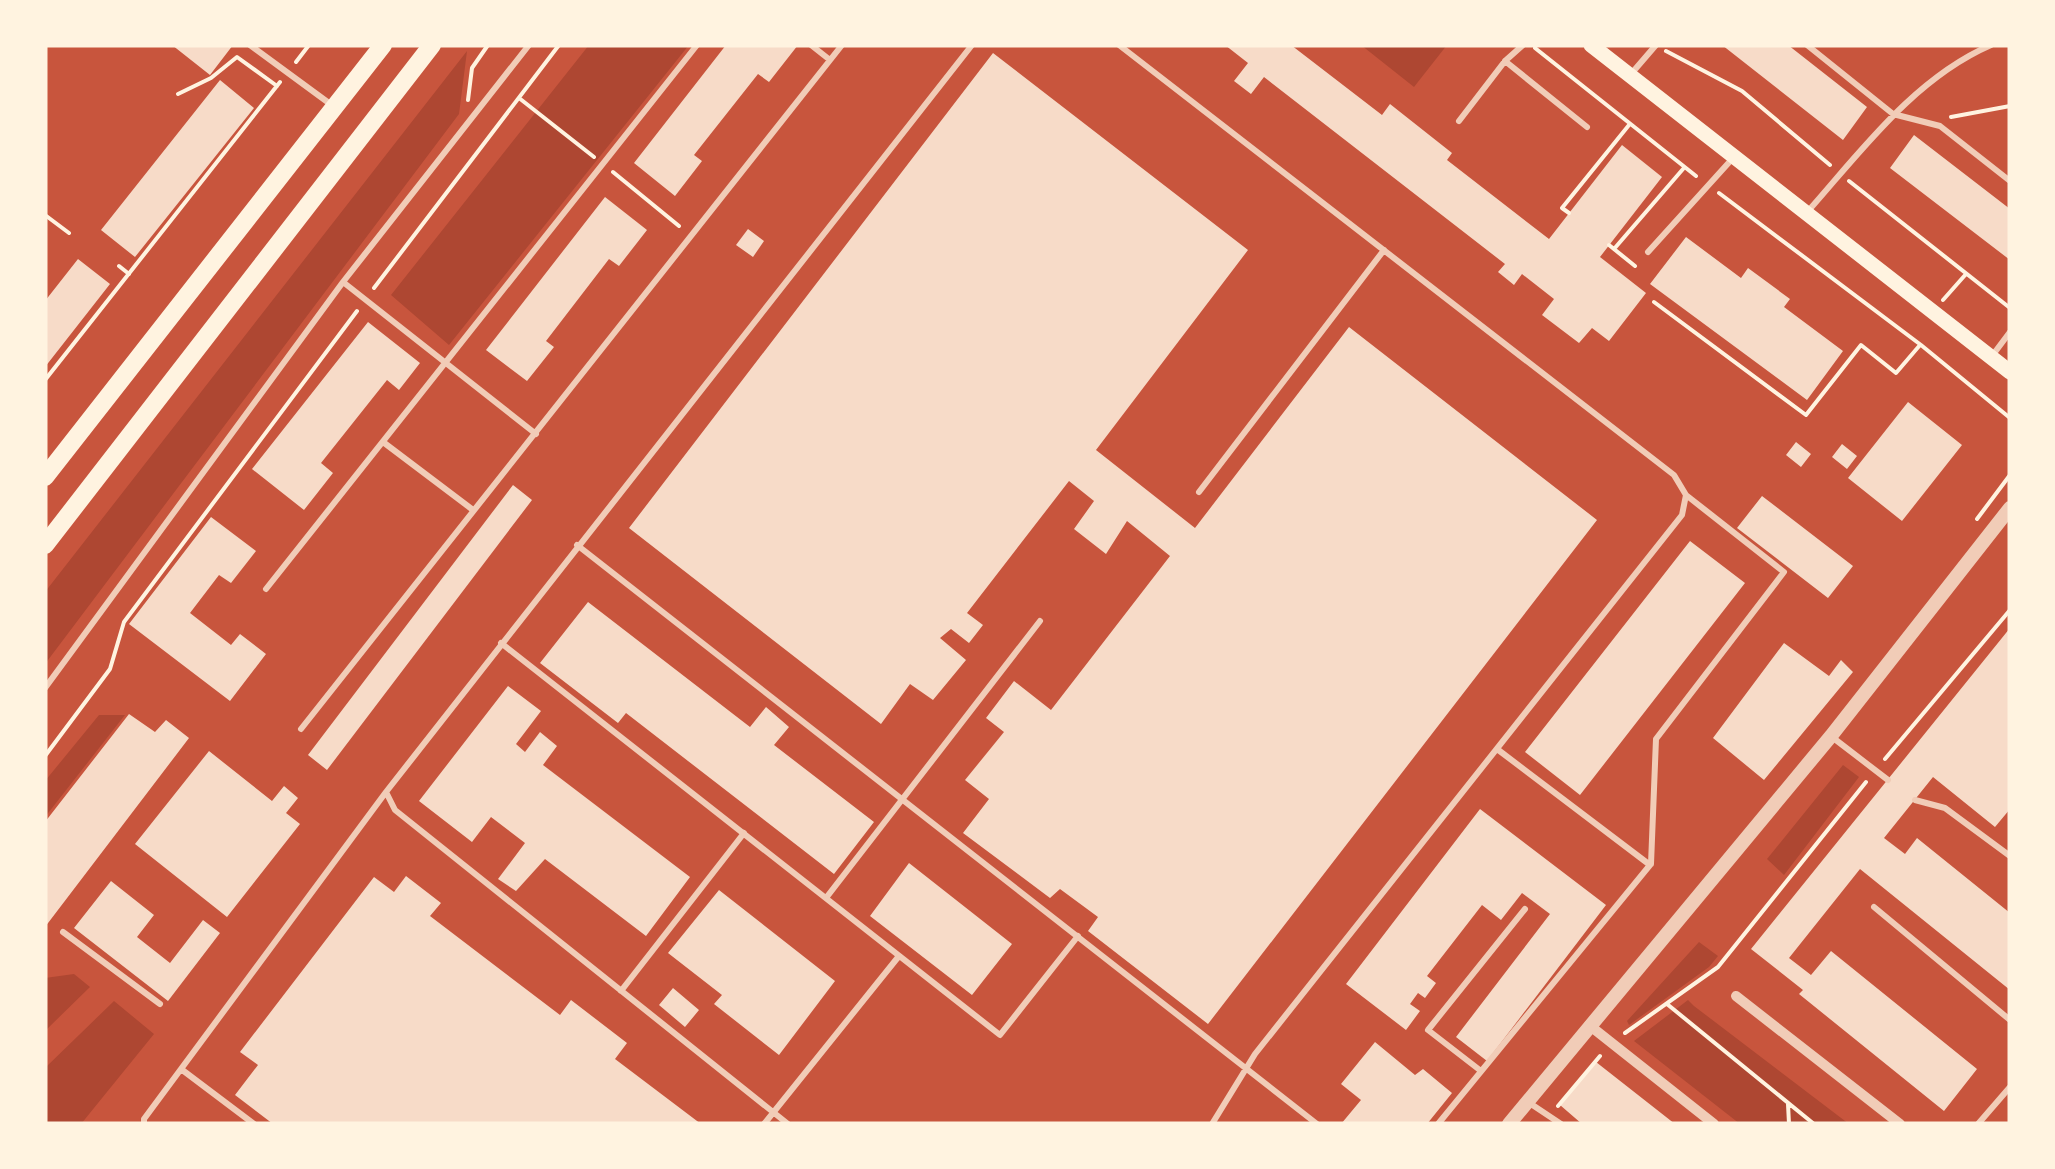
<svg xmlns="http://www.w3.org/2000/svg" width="2055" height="1169" font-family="'Open Sans',sans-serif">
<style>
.green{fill:#ae4732}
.building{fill:#f7dbc8}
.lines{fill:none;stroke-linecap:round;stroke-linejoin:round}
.path{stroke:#fff3e0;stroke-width:4}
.service{stroke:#f1ccb7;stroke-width:6}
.minor{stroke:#f1ccb7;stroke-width:10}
.tertiary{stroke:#f1ccb7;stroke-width:14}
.secondary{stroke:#fff3e0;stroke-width:15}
.primary{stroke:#fff3e0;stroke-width:18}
</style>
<rect width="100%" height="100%" fill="#c8553d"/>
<path class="green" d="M589,45H689L449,345L391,295Z
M1361,45H1447L1414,87Z
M467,51L459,114L45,664V592Z
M99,715H125L45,817V781Z
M1843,765L1859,777L1784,875L1767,859Z
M1699,942L1718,956L1709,967L1629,1025L1627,1021Z
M74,974L90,987L45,1031V978Z
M1688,1000L1694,1006L1849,1124H1740L1634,1041Z
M114,1001L154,1034L81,1124H45V1068Z"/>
<path class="building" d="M172,45H233L210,75Z
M726,45H798L769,82L758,74L694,155L702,161L675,196L634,163Z
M1225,45H1291L1382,115L1390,104L1452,153L1447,160L1549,239L1622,145L1662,177L1600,257L1646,293L1609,341L1592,328L1579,343L1542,315L1554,299L1522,274L1514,285L1498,272L1505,264L1264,77L1251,94L1234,81L1248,63Z
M1722,45H1788L1867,107L1843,140Z
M993,53L1248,250L1096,450L1195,528L1349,327L1597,520L1208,1024L1088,931L1098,917L1060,889L1050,898L963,833L989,799L965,780L1004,732L986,718L1014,681L1051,710L1170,556L1127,521L1106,554L1074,529L1094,501L1069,481L967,613L983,625L969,643L951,629L940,638L966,660L933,700L910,684L881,724L629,528Z
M220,80L254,108L135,257L101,230Z
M1914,135L2010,209V260L1890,168Z
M605,197L647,230L619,266L609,259L546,341L554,347L527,381L486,350Z
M748,229L764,241L753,257L736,245Z
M1686,237L1741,278L1748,268L1790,299L1784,307L1843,351L1807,400L1650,284Z
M78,259L110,284L45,367V301Z
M368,322L420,363L399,390L387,380L321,463L333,473L304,510L252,469Z
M1908,402L1962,445L1902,521L1848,478Z
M1796,442L1811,454L1801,467L1786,455Z
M1842,444L1857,456L1847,469L1832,457Z
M513,485L532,500L327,770L308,755Z
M1762,496L1853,566L1828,598L1737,528Z
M211,517L256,551L231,583L219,575L190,613L231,645L240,634L266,654L230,701L129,624Z
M1690,541L1745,583L1580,795L1525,752Z
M588,602L750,727L766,707L789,727L774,745L874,822L834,874L626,713L618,723L540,663Z
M2010,628V809L1995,827L1933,777L1884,838L1905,854L1917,838L2010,913V990L1860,869L1789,958L1811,975L1831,951L1977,1069L1944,1111L1799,994L1803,990L1751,949Z
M1784,643L1829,676L1841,660L1853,672L1764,780L1713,738Z
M508,686L541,711L516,744L525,752L540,732L557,746L543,765L690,877L646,936L545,859L516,891L498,879L525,843L491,817L472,842L419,801Z
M129,714L155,732L166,720L189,738L45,927V822Z
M209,751L272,801L284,786L298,798L286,813L300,824L227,917L135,844Z
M1480,809L1606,905L1487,1061L1456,1037L1550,914L1522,893L1501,920L1482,905L1427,976L1436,983L1425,998L1418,993L1410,1004L1420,1011L1406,1030L1346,984Z
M909,863L1012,944L972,995L870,916Z
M406,876L441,903L430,916L560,1015L571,1000L627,1043L615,1059L701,1124H273L235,1095L258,1065L240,1052L374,877L394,892Z
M111,881L154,915L137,937L170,963L203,920L220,933L168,1001L74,928Z
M719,890L835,981L779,1055L714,1004L722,995L668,953Z
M673,988L699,1010L685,1027L659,1005Z
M1375,1042L1415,1075L1423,1069L1452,1093L1427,1124H1341L1361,1100L1341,1084Z
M1596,1062L1675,1124H1582L1560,1105Z"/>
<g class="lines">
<path class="path" d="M1535,48L1696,176
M1666,51L1742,91L1830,165
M296,62L309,45
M178,94L211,78L237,57L277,86
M519,98L594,157
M468,100L472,68L488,45
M1951,117L2010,106
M613,172L679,226
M1849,181L2010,308
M1719,193L1921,345L2010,418
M1569,213L1562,208L1629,125
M45,215L69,233
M1609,245L1635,266
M1614,249L1683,169
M119,266L129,274
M374,288L559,45
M1943,300L1966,274
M1654,302L1806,415L1861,345L1896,373L1920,345
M45,380L280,82
M1977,519L2010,475
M45,756L110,669L124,622L357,311
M1885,759L2010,610
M1667,1004L1814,1124
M1625,1033L1718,967L1866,782
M1788,1104L1789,1124
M1558,1106L1600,1056"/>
<path class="service" d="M250,45L333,106
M811,45L830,60
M1119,45L1674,475L1686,495L1682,515L1255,1054L1212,1124
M1807,45L1893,114L1940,126L2010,181
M1505,61L1587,127
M1631,74L1656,45
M1459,121L1505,61L1523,45
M1809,210C1862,150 1915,78 1991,45
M1648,252L1733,158
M343,282L536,434
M1992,356L2010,332
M383,442L473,510
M1199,492L1384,250
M577,545L1317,1124
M266,589L697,45
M501,643L1000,1035L1078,936
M45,688L343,282L529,45
M301,729L842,45
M1832,737L1888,780
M1915,800L1945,808L2010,856
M1651,864L1656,739L1784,572L1686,495
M826,898L1040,621
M1874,907L2010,1020
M63,932L160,1004
M621,991L744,833
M181,1069L254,1124
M1481,1071L1428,1030L1525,909
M1528,1102L1561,1124
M144,1124V1119L386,792
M764,1124L899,956
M788,1124L395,810L386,792L972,45
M1438,1124L1650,865L1497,749
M1978,1124L2010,1087"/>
<path class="minor" d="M1736,996L1900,1124
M1589,1025L1714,1124"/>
<path class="tertiary" d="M1509,1124L1831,736L2010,508"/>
<path class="secondary" d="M1591,45L2010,372"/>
<path class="primary" d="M45,477L383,45
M45,545L432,45"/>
</g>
<rect width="2055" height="1169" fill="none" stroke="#fff3e0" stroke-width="95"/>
</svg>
